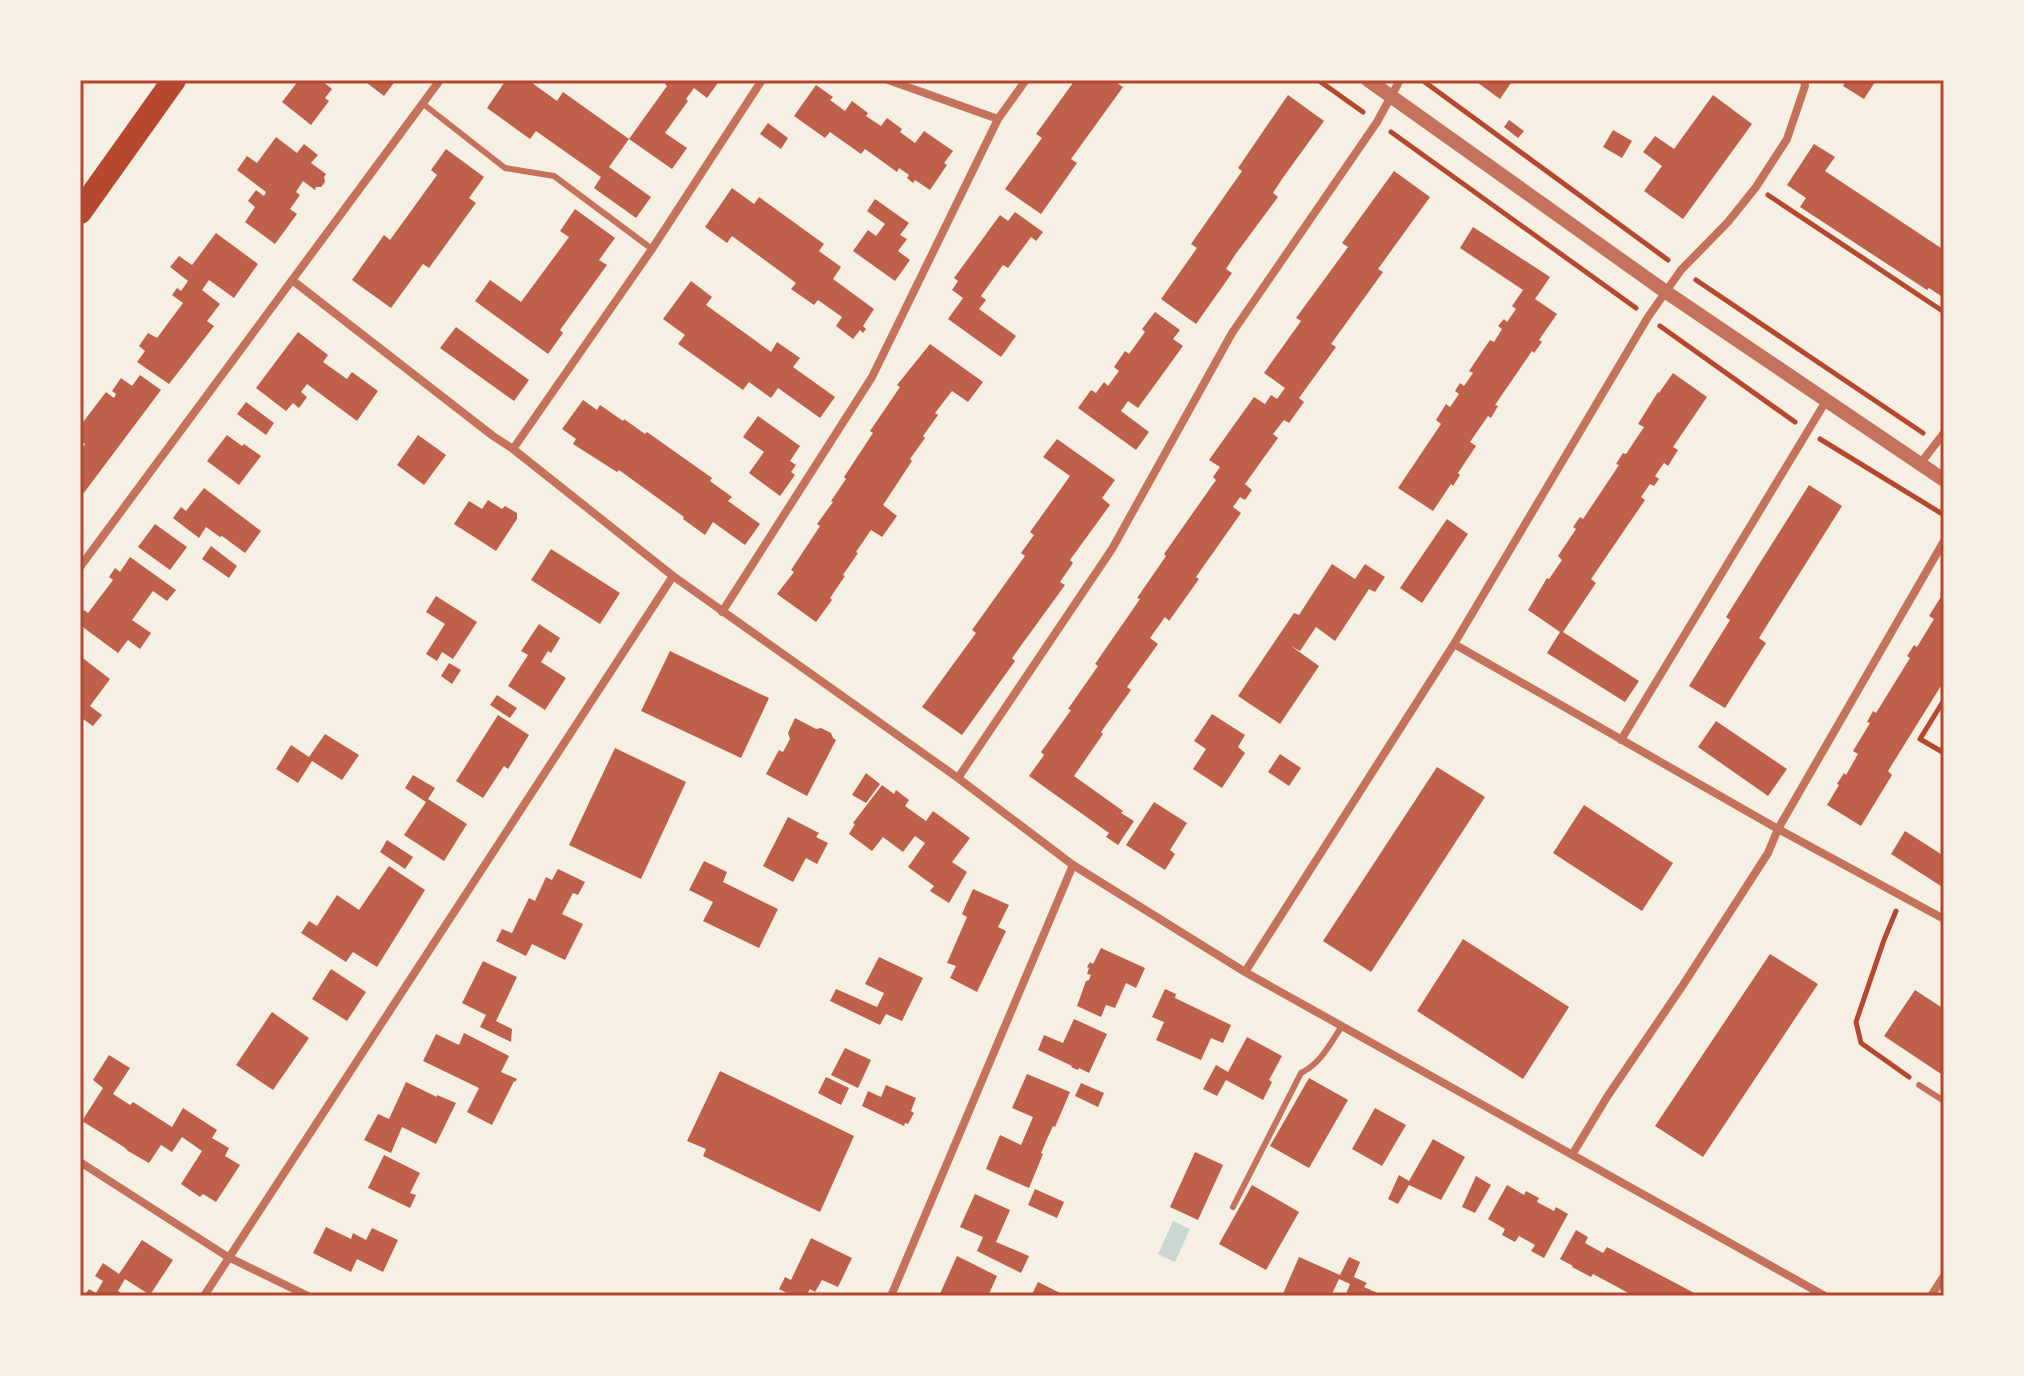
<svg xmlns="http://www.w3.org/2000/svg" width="2024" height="1376" font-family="Rubik,sans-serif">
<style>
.water{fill:#c9d6d2}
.building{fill:#bf614a}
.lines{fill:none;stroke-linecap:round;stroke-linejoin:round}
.path{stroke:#b5482f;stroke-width:5}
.service{stroke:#c5725c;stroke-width:6}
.minor{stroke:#c5725c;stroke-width:8}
.tertiary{stroke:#c5725c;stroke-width:14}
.motorway{stroke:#b5482f;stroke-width:24}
.neatline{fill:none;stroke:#b5482f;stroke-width:3}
</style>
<rect width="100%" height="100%" fill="#f6efe4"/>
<path class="water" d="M1173,1221L1190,1229L1175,1262L1158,1254Z"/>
<path class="building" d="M299,80H321L332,89L325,98L329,101L311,125L282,102Z
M363,80H396L384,96Z
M506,80H528L557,101L563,92L629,139L609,167L651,197L636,218L594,188L601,177L536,131L530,139L487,108Z
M667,80H720L707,98L694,88L686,99L688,101L665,133L687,148L672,169L629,139L667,86L665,84Z
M1075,80H1119L1117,83L1123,87L1071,159L1077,163L1041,214L1005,189L1042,138L1036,134Z
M1474,80H1513L1500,99Z
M1846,80H1872L1875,82L1864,99L1843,86Z
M816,85L833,97L830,100L845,111L852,101L868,113L866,116L881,126L887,118L902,129L900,132L915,143L924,131L953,151L944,163L947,165L930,190L915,180L913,183L907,178L909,175L899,168L897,172L865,149L861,154L830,132L825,138L794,116Z
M1288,95L1324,121L1282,179L1273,193L1278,197L1235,255L1226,269L1232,273L1196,324L1161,299L1197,248L1191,244L1242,171L1238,168Z
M1713,95L1752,124L1683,219L1644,191L1662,166L1643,152L1655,136L1674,149Z
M1509,120L1524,131L1518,138L1504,127Z
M768,123L788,138L781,149L760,134Z
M1613,130L1632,141L1622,158L1603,147Z
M276,137L297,153L304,144L318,155L311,163L326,174L324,177L325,182L321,187H316L315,190L303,181L296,192L300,195L290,209L297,214L275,244L245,222L255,207L248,201L256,190L264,196L266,192L237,170L247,156L257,163Z
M1814,144L1835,157L1825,171L1944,250V298L1929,288L1927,290L1800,207L1806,198L1787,185Z
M446,149L484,177L469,198L476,203L429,268L423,264L391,308L352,280L384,235L390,240L406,218L437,175L431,170Z
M1394,171L1430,197L1378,269L1383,272L1331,344L1336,347L1299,398L1304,402L1289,423L1284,420L1273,434L1278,438L1245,484L1252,490L1245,500L1240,497L1233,507L1241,513L1196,577L1199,579L1169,621L1165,617L1150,638L1158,644L1127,687L1131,690L1101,732L1103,734L1074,776L1123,811L1121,813L1134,821L1118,845L1106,837L1109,833L1029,776L1044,755L1041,752L1071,710L1068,709L1098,666L1095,664L1140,599L1137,598L1166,556L1164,554L1216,480L1213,477L1220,467L1209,460L1254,397L1265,404L1271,395L1277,399L1285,388L1264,373L1301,321L1296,318L1348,247L1342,243Z
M732,188L754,204L759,197L824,244L819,251L841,267L833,279L874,309L863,326L866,329L863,333L860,330L853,339L836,326L842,317L818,300L814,305L791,289L796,283L732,236L727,243L705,227Z
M875,199L909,223L900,235L907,239L898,251L910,260L895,281L853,251L868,230L876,236L885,224L867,211Z
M575,209L615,238L599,260L607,265L560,330L563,333L548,354L475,301L490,280L521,302L569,237L560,231Z
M1015,212L1043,232L1036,241L1031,237L1008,268L1003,265L981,296L986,300L979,309L1016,336L1001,357L948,319L963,298L952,290L958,281L954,278L1000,215L1008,221Z
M1473,227L1550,277L1535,299L1557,314L1539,340L1542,342L1534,353L1532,351L1495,405L1498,406L1491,418L1488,416L1470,442L1476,446L1458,473L1460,475L1453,486L1451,484L1433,511L1398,488L1441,424L1436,420L1446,404L1450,407L1459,394L1455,391L1460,383L1464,386L1473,373L1469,371L1490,340L1494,342L1502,329L1498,326L1504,319L1507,322L1516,309L1512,306L1523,290L1460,248Z
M216,233L258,264L234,298L209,280L202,290L220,304L207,321L214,326L169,384L137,362L145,351L139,346L148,333L157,338L183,303L172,295L177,288L181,291L188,281L170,267L179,256L192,265Z
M691,281L712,297L706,305L749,336L771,352L777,342L800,358L793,367L835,397L820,418L778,388L771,398L749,382L743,390L678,344L685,335L663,319Z
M1155,312L1180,330L1173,339L1183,346L1138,408L1128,401L1121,411L1149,432L1136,450L1078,408L1091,390L1096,393L1104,382L1108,386L1119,371L1114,367L1125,351L1129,354L1145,332L1142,329Z
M456,327L529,380L514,401L440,348Z
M298,332L328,355L323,362L347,379L352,372L378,391L357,421L307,384L301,392L307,397L299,408L293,403L286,411L256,388Z
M930,344L983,382L968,402L952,391L935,413L938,415L923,436L925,438L910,459L912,461L883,505L897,516L882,537L871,530L856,552L858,553L843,575L845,576L830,598L832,600L816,622L777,594L794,572L791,570L820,526L817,524L833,502L831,501L846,479L844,477L873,433L870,431L900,387L897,385Z
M1673,373L1707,397L1673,447L1678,450L1668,466L1664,463L1655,476L1659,479L1654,486L1650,484L1641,497L1645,500L1591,579L1596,583L1563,632L1639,681L1625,702L1547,653L1560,632L1528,610L1547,578L1549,579L1562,560L1558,556L1576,529L1573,527L1580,517L1583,519L1619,465L1616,464L1623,453L1626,454L1644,427L1638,424L1658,392L1659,393Z
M140,375L161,390L80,498V451L85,444L80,440V426L106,392L114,398L116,394L112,391L121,378L132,386Z
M583,400L597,410L600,405L623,421L624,419L645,434L647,432L712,478L710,481L732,497L728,501L760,524L745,545L713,522L705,535L683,519L684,517L619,470L617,472L573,444L576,439L562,429Z
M246,402L274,423L266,435L237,414Z
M758,416L800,446L790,461L796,465L791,472L795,475L780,496L749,473L764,452L743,437Z
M227,435L242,446L244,444L261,456L239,485L207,461Z
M418,435L446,455L424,485L397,465Z
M1057,439L1115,480L1102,498L1110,505L1070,560L1073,563L1060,582L1065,585L1012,658L1015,661L962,735L922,707L976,633L972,630L1025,556L1021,553L1034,535L1030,532L1070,476L1043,457Z
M1809,485L1842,506L1759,638L1766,643L1725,708L1689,686L1730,620L1726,617Z
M204,488L261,531L245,553L222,536L220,537L206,527L199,538L173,518L181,507L186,511Z
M488,500L502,509L505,506L517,513V519L496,551L454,524L469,501L482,509Z
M1447,519L1468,534L1422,603L1400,588Z
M155,524L187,547L170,570L138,547Z
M211,546L237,566L229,578L202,559Z
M551,549L620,593L600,624L531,580Z
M130,557L176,590L167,601L153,591L132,620L151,633L140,649L128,640L118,653L80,625L82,622L80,615L84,610L88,613L113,580L109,577L115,568L120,572Z
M1332,564L1355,579L1365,564L1385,577L1375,592L1369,589L1335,641L1316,627L1300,651L1291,646L1319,666L1280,724L1238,696L1294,613L1299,615Z
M1944,588V681L1888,771L1892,775L1861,826L1827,805L1839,785L1837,784L1844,773L1846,775L1858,754L1853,751L1870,723L1867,722L1873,711L1876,713L1910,658L1907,656L1914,645L1917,647L1934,619L1929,616L1942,595L1940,594Z
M436,596L477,622L453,659L442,652L437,661L426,654L445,624L426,612Z
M539,624L560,638L551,653L548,651L541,662L566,678L545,710L508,686L528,655L521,651Z
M670,651L769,698L741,758L641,711Z
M80,656L110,679L90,706L102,715L93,726L80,717Z
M449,663L461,670L452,684L441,676Z
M497,695L517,708L510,718L490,705Z
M1212,714L1245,735L1238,747L1245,753L1222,788L1193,769L1206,749L1194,741Z
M498,715L529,735L508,769L504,766L483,798L456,781Z
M795,718L816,729L821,728L831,733L833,738L836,740L807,796L766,774L779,750L783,752L790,739L788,733Z
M1716,721L1787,769L1768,796L1698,747Z
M325,734L359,755L342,780L312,761L298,783L276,769L291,745L309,757Z
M615,748L686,782L641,879L569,845Z
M1280,754L1301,768L1289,786L1268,772Z
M1437,767L1485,797L1371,972L1323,941Z
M866,773L880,784L866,803L852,795Z
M413,775L435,788L428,799L467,824L444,861L404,835L426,802L405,788Z
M882,785L894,794L896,790L909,800L905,806L926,821L933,811L970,838L952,862L967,872L949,903L930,891L934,886L908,867L925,843L915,836L903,852L883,837L872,851L849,834L855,824L853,823Z
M1154,802L1187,823L1170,850L1175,854L1165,870L1126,845Z
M1584,805L1673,863L1642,911L1553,853Z
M788,817L819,833L816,837L828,843L817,864L806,858L793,882L763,866Z
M1905,831L1944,856V888L1891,854Z
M387,840L413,857L405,869L380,852Z
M704,861L727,872L723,882L778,909L759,948L703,921L713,902L689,890Z
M389,866L425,890L377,967L353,952L346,962L301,933L309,921L317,926L337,895L359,910Z
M558,869L585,882L578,895L573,893L562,914L583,924L565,960L532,944L526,956L496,941L502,929L512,933L529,898L535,901L546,877L552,880Z
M973,889L1009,905L998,927L1006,931L977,992L950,978L956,966L947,963L967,917L962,914Z
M1463,939L1569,1007L1523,1079L1417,1011Z
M1101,948L1145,968L1136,988L1126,983L1115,1008L1106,1005L1101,1017L1077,1006L1086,981L1089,980L1091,975L1087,974L1089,968L1087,967L1090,962L1093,964Z
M1770,954L1818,984L1703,1157L1655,1126Z
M879,957L923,978L902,1021L886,1014L880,1025L830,1001L836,989L877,1007L884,993L865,984Z
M483,961L517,977L496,1021L512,1029L511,1042L480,1027L486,1015L462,1003Z
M331,969L366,992L347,1021L312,999Z
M1165,989L1176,994L1175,998L1231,1025L1223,1043L1211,1038L1201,1060L1156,1040L1164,1022L1152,1017Z
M1915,990L1944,1009V1076L1884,1036Z
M272,1012L309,1038L273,1090L236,1065Z
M1074,1019L1107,1034L1089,1073L1079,1068L1078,1070L1071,1067L1072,1066L1038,1050L1044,1035L1063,1043Z
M464,1033L509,1056L501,1072L517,1079L515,1082L514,1081L492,1125L467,1112L479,1088L423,1061L436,1034L459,1045Z
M1247,1037L1282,1056L1269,1080L1272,1082L1263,1100L1226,1080L1217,1096L1203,1089L1216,1065L1228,1072Z
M845,1048L871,1060L858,1088L831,1075Z
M109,1055L130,1068L113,1094L130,1105L133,1102L172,1127L183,1108L217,1130L212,1138L229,1148L225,1156L240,1165L216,1202L203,1194L200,1197L181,1184L202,1151L182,1137L172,1152L161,1145L149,1163L128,1151L124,1147L82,1121L103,1088L93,1080Z
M720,1071L854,1136L820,1212L703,1156L706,1149L687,1141Z
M1027,1074L1070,1092L1055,1127L1053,1126L1047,1139L1041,1153L1043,1154L1029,1188L986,1169L1000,1135L1021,1145L1033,1117L1012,1108Z
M826,1077L849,1088L841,1105L818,1093Z
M1309,1078L1348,1100L1309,1168L1270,1146Z
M406,1082L437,1097V1095L456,1103L436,1144L402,1127L391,1153L364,1140L378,1114L389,1119Z
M1081,1083L1104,1093L1098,1107L1075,1096Z
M886,1085L916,1098L911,1111L914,1113L908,1124L905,1123L904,1126L862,1106L868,1091L881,1097Z
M1375,1108L1406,1125L1382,1166L1352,1149Z
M1433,1139L1465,1157L1441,1200L1409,1185L1398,1204L1388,1199L1399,1175L1409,1181Z
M1195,1152L1223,1165L1198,1220L1170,1207Z
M384,1155L420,1173L410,1193L416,1195L410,1208L368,1188Z
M1476,1176L1491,1185L1475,1213L1462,1207Z
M1252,1185L1299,1212L1266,1270L1219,1244Z
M1507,1185L1524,1195L1526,1191L1539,1198L1537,1202L1554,1211L1556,1207L1568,1214L1544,1258L1531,1251L1535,1245L1519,1236L1515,1242L1502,1235L1505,1229L1488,1219Z
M1035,1189L1064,1202L1057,1218L1028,1205Z
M975,1194L1010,1210L996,1242L1029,1256L1021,1273L977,1251L983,1237L960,1227Z
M326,1227L351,1239L353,1233L366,1240L372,1228L398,1240L383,1272L357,1259L351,1272L313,1253Z
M1576,1230L1588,1237L1585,1243L1603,1253L1607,1247L1700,1296H1634L1593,1274L1591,1277L1572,1267L1573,1266L1560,1259Z
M811,1238L852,1258L838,1287L822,1280L815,1292L810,1289L806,1296H793L779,1289L785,1277L791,1280Z
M142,1240L173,1260L150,1295L125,1279L118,1291L126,1296H84L89,1289L96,1293L103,1281L95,1276L103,1263L119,1274Z
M957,1256L997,1276L988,1296H939Z
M1299,1257L1340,1275L1349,1257L1360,1262L1354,1277L1367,1283L1364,1287L1384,1296H1345L1350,1284L1339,1279L1331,1296H1282Z
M1038,1282L1066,1296H1031Z"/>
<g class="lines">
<path class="path" d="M1318,80L1363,112
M1422,80L1668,260
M1391,132L1636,308
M1768,195L1944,312
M1696,280L1923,433
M1660,326L1795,422
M1820,439L1944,515
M1944,700L1920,739L1944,753
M1896,911L1884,940L1856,1022L1861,1043L1909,1077"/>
<path class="service" d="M422,103L505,168L554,176L652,249
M1919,1085L1944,1101
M1233,1207L1301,1073C1321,1063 1330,1044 1342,1026"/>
<path class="minor" d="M888,80L998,119
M292,280L493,436L513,449L673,576L958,778L1073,865L1245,972L1825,1296
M513,449L652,249L762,80
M1920,464L1944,433
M80,567L440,80
M722,612L872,377L998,119L1026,80
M1454,644L1778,829L1944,919
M1621,740L1826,401
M958,778L1112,549L1232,333L1377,122L1400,80
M1245,972L1454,644L1648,317L1681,270L1728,222L1756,187L1787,139L1805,86L1804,80
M1572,1155L1607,1097L1683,985L1768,853L1778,829L1944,541
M80,1162L228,1257L308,1296
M204,1296L673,576
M891,1296L1073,865
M1931,1296L1944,1276"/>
<path class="tertiary" d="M1368,80L1666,292L1944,480"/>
<path class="motorway" d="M80,212L174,80"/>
</g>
<rect width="2024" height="1376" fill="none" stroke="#f6efe4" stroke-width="164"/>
<rect x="82" y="82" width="1860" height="1212" class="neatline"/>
</svg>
